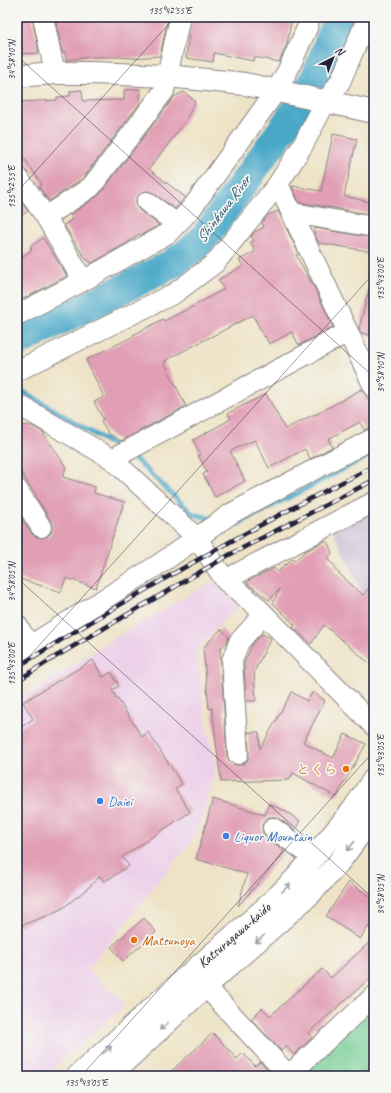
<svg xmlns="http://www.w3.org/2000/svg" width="391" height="1093" font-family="Caveat,'Klee One',sans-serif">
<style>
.built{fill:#edd1e9}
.industrial{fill:#ccbfd4}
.green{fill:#72cc93;stroke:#4a7767}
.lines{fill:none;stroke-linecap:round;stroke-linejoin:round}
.stream{stroke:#49a8c8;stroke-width:5}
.river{stroke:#49a8c8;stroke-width:30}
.building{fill:#e19fb5}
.street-casing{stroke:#888280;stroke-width:22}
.secondary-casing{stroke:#888280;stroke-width:24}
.street{stroke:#fff;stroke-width:20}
.secondary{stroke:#fff;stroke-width:22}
.rail-casing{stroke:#22223b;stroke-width:4.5}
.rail{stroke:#f6f6f2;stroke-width:3;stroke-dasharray:9;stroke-linecap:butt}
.oneway{stroke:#9c9ca7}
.ticks{fill:none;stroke:#22223b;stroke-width:1;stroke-opacity:0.45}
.food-dot{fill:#e8710a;stroke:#f6f6f2;stroke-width:1.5}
.shop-dot{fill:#3f7fe0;stroke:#f6f6f2;stroke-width:1.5}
.labels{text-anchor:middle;stroke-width:3.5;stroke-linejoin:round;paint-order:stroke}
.food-label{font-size:14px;fill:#c56008;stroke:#f6f6f2;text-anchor:end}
.shop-label{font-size:14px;fill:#366cbe;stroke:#f6f6f2;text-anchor:start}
.street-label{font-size:14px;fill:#22223b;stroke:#f6f6f2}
.water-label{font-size:15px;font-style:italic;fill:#325873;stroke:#f6f6f2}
.neatline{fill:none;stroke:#22223b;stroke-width:1.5}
.ticks-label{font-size:10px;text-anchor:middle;fill:#22223b}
</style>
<rect width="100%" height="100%" fill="#f6f6f2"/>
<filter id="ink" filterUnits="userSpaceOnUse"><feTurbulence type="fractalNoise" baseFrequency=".025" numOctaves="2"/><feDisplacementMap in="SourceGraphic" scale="8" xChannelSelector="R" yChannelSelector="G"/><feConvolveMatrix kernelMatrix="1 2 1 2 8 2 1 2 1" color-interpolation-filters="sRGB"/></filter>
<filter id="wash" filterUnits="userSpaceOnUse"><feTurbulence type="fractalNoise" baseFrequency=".012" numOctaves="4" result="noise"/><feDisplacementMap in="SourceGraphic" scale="16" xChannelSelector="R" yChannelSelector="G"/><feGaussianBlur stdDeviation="0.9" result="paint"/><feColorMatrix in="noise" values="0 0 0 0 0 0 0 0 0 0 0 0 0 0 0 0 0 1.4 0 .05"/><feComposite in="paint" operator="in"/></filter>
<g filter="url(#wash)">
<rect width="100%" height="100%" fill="#eee3c6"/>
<path class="built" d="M213,581L240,604L197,649L205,721L217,765L210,792L197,834L87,970L126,1004L44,1076H17V700L136,625Z"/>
<path class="industrial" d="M370,512L374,520V611L357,597L361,590L333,531Z"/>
<path class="green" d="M374,1008V1076H303L305,1069Z"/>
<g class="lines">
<path class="stream" d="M17,388L121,450
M129,455L135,459L193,514L213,519
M229,522L238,524L374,453"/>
<path class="river" d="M17,342L168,266L194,248L207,234L289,120L316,76L339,17"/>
</g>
<g id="blocks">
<path class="building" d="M17,17H32L39,53L17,54Z
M55,17H168L160,56L131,58L120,57H91L66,60L65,52H62Z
M191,17H239L254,20L255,17H292L287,44L279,62L254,57L253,61L214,53L213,62L186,58Z
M141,89L140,103L83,178L49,201L39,187L42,184L17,148V102L57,100V97L70,96V91L82,90L83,101L124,100V90Z
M184,92L195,101L185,122L149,169L185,197L175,209L153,193L148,191L142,192L138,196L136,200L137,207L140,211L159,225L141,235L139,234L127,243L92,263L85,258L64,225L73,219L70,215L100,194L175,96Z
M333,134L357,139L344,196L374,203V215L299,202L292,186L321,191Z
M20,201L28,211L17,219V203Z
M278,211L299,254L296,255L316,291L333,327L299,345L292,332L269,344L265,336L264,337L253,315L166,360L167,361L164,362L186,406L121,441L109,434L101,421L103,419L94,402L104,397L86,360L134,336L133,335L163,319L164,321L190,308L224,289L218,280L243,266L239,260L255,252L250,242L254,241L251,236L255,232L264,227L262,223L268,215Z
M315,228L374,238V252L319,243L314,234Z
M43,238L67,276L17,302V260L32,250L30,247Z
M369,289H374V336L361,333L359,329Z
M362,389L374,409V425L364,430L360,422L328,439L332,447L310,459L305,449L269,468L255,440L230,451L245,481L215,497L203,474L207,472L198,455L200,454L193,440L231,419L228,413L266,394L285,429L315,414V415Z
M17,425L32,426L45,434H44L66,467L63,477L95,487L94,493L124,502L96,588L66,578L61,592L17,578V511L31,533L36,537L41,538L47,537L51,533L52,527L51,521L36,497H37L17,466Z
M325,541L328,543L332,553L327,559L336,567L334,569L363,595L374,582V667L324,625L311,644L293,627L295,625L273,603L280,589L269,600L247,583L248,581L274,568L278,572L285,564L286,565L292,559L295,561L304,552Z
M221,629L229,637L227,642L220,649L227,755L229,761L233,764L238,765L244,764L248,759L249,753L248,732H259L260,749L292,692L307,701L313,692L325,701L303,742L333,758L345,734L366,744L336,797L293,773L289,780L221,782L212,708L209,709L203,648Z
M262,634L271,638L254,672L256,701H246L244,663L253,643Z
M93,660L103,677L111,672L119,686L112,690L142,737L148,732L182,784L175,789L190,812L122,857L129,866L104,882L100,876L88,888L63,908L49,915L17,927V730L33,719L23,702Z
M213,799L265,815L269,804L285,811L300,821L295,830L280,819L275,817H269L264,821L262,826L263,833L266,837L284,850L279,859L238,906L247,874L196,859Z
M349,882L374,899V919L360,939L326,916Z
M144,918L156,932L123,961L111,947Z
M374,938V975L308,1033L312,1038L294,1055L286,1046L281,1051L251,1019L262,1008L270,1016L322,969L331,978Z
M213,1033L237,1059L243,1053L255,1066L260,1062L273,1076H166Z"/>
</g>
</g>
<g filter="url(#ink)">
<use href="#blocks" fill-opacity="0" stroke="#888280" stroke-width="1"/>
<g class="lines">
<defs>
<path id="street" d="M43,17L55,73
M17,176L46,217L83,281
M278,184L374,387
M147,202L177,224
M293,213L374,227
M46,217L91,187L164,91L180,17
M17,315L83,281L168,233L191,209L276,91L288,70L307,28L310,17
M17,371L175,293L215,263L278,184L303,145L326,101L340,82L365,24L367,17
M17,404L112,459L197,538L225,580L255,605L374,726
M112,459L348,332
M17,489L41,527
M225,580L374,502
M17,625L30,646
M17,654L161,563L232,513L374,438
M238,754L232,661L239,642L264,614
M273,828L314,858
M195,975L289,1076
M288,1076L374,996"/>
<path id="secondary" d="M17,76L55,73H92L168,76L245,84L374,112
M78,1076L192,972L270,904L297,877L353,810L374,779
M109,1076L206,986L310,894L336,866L374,815"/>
</defs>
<use href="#street" class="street-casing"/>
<use href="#secondary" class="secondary-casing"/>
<use href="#street" class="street"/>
<use href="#secondary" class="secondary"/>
<defs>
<path id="rail" d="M17,667C133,595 252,527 374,466
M17,681L55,657L229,555L374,480"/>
</defs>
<use href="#rail" class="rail-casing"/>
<use href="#rail" class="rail"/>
</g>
<defs><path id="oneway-shaft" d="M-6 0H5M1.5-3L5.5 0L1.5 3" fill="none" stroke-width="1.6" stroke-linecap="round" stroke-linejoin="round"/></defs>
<g class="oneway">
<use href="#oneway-shaft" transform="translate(351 846) rotate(128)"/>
<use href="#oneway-shaft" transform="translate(286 888) rotate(-45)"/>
<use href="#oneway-shaft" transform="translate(260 939) rotate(138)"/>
<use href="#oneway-shaft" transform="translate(164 1026) rotate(138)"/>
<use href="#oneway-shaft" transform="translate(107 1050) rotate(-42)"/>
</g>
</g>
<path class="ticks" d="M17,56L374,377M17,192L175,17M17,578L374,899M17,670L374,273M81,1076L374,751"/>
<g class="food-dot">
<circle cx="346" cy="769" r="4"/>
<circle cx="134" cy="940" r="4"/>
</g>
<g class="shop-dot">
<circle cx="100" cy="801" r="4"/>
<circle cx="226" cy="836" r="4"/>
</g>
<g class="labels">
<g class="food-label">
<text x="338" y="774">とくら</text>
<text x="142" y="945" text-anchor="start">Matsunoya</text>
</g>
<g class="shop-label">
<text x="108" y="806">Daiei</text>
<text x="234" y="841">Liquor Mountain</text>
</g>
<g class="street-label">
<text transform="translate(234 935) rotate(-41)" y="5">Katsuragawa-kaido</text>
</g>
<g class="water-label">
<text transform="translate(223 209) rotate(-53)" y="5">Shinkawa River</text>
</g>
</g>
<rect width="391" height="1093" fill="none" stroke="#f6f6f2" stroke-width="44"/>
<g transform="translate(333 58) rotate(42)" stroke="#f6f6f2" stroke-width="3" paint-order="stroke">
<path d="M0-3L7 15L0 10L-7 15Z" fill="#22223b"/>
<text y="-6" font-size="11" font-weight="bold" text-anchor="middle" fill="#22223b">N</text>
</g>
<rect x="22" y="22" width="347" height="1049" class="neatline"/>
<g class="ticks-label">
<text x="170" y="14">135°42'55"E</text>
<text transform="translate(11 60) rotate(-90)" y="4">34°58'10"N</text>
<text transform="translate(11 187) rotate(-90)" y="4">135°42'55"E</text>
<text transform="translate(380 279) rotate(-90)" y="4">135°43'00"E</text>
<text transform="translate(380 373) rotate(-90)" y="4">34°58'10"N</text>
<text transform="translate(11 582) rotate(-90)" y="4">34°58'05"N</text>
<text transform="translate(11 664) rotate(-90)" y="4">135°43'00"E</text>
<text transform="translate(380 756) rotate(-90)" y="4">135°43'05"E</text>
<text transform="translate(380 895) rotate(-90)" y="4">34°58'05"N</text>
<text x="86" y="1086">135°43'05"E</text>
</g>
</svg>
